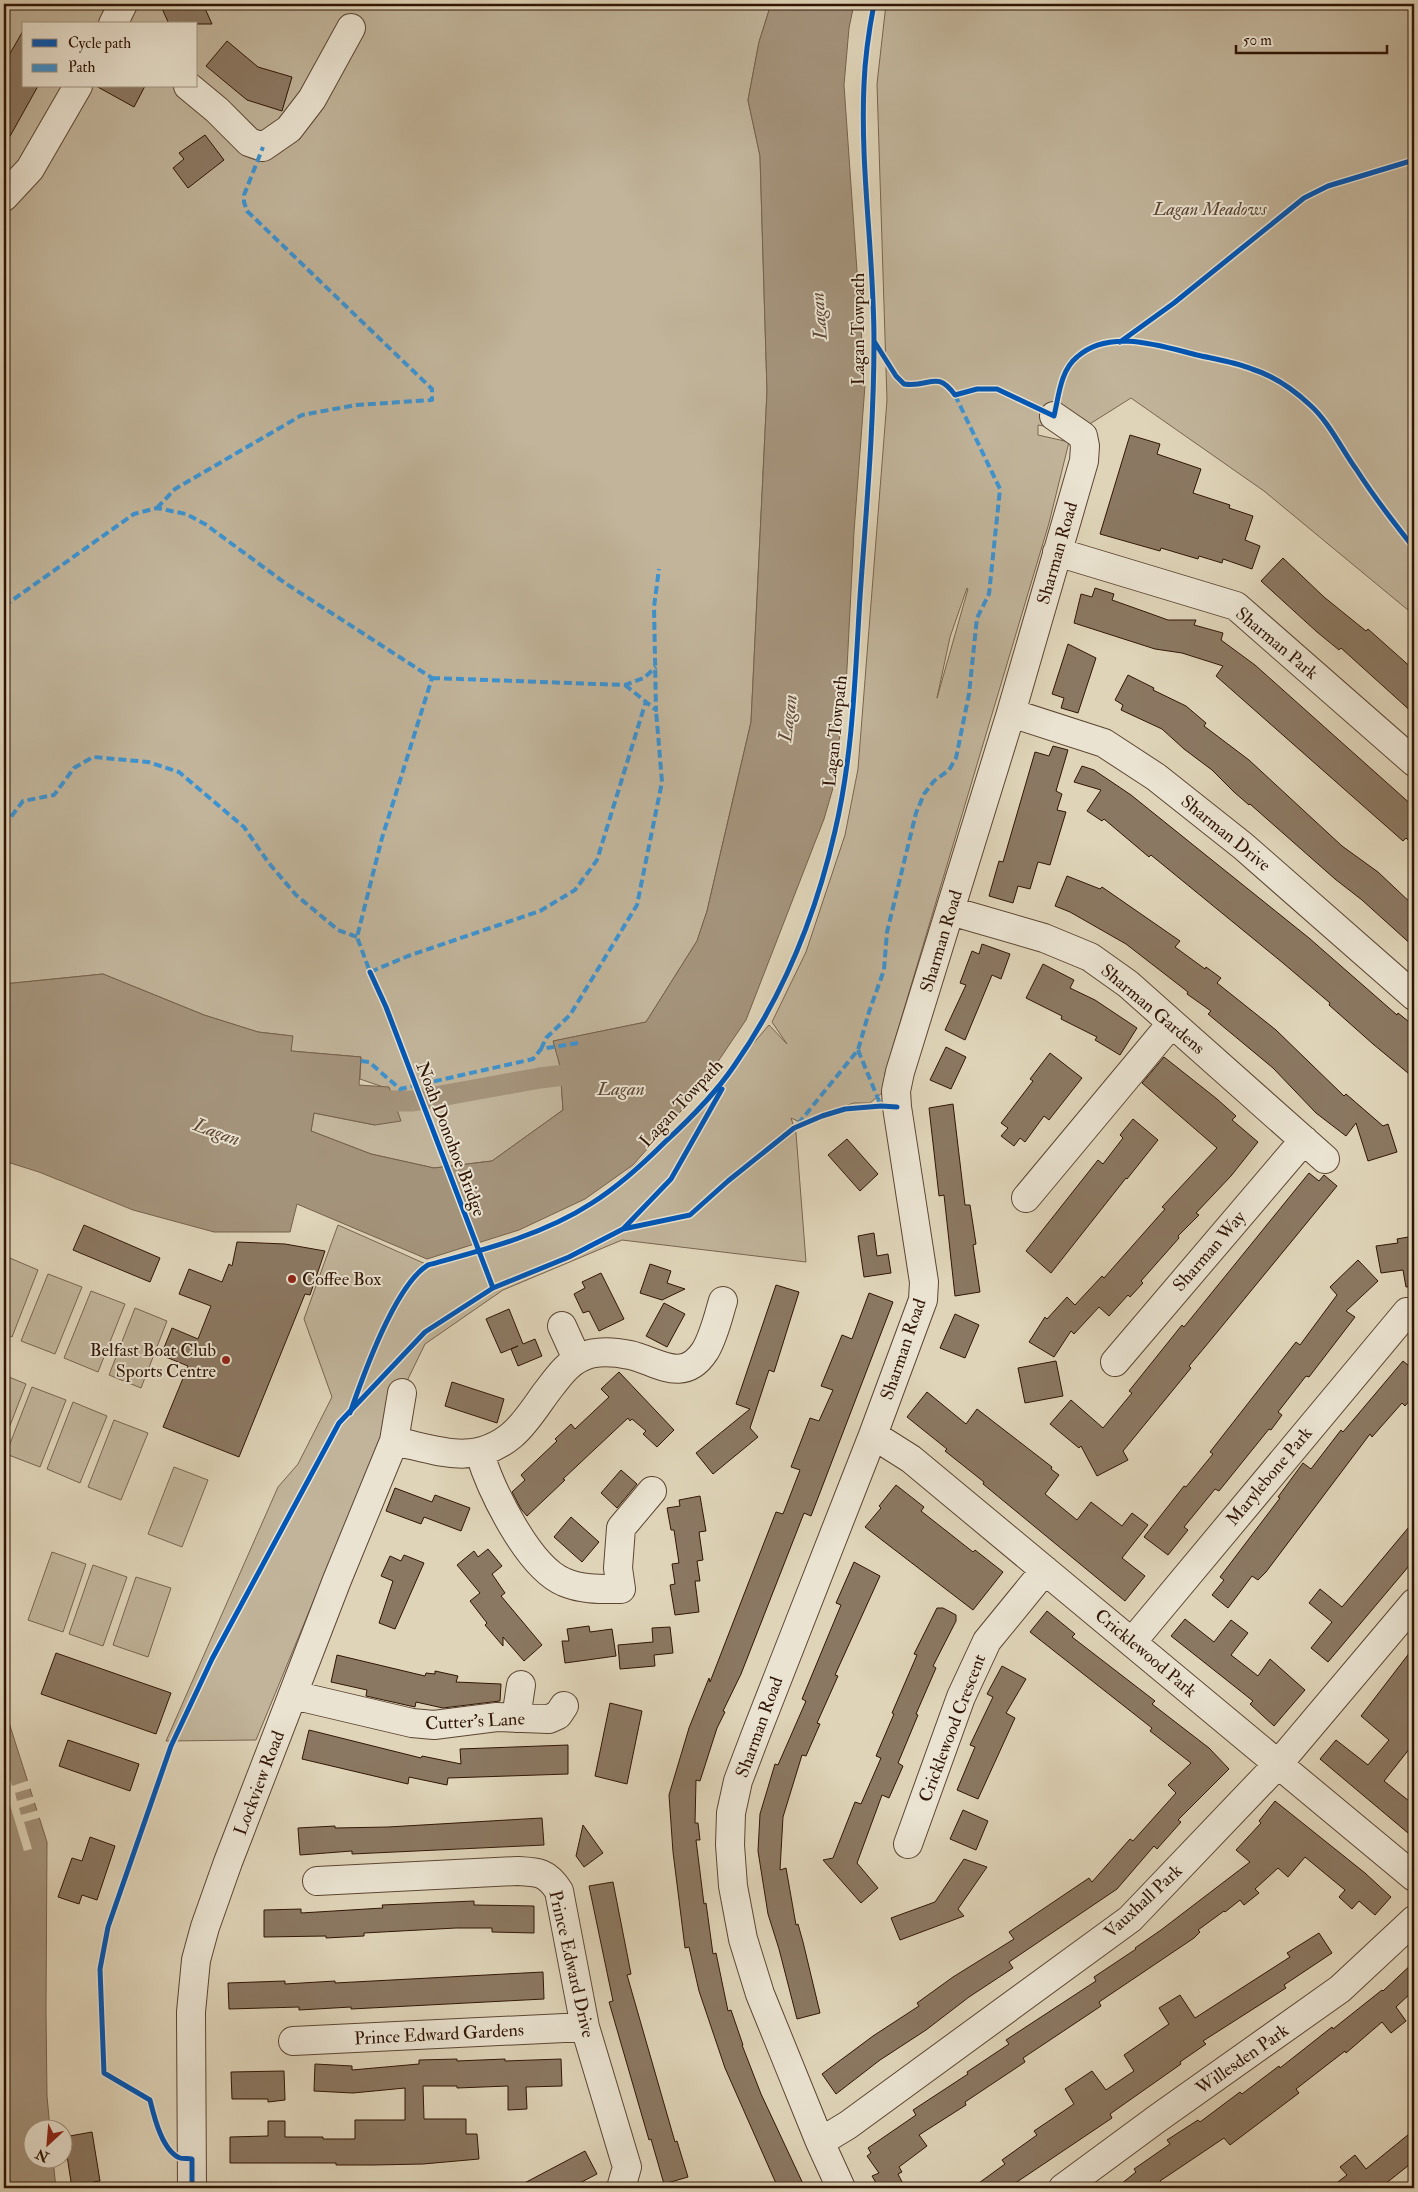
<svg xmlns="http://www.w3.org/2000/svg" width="1418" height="2192" font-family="'IM FELL Double Pica',serif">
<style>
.green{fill:#c1b49a;stroke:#796450;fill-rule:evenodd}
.water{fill:#a4937b;stroke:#76614c}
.pier{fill:#dfd4b8}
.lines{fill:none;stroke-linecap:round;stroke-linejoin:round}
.canal{stroke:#a4937b;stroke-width:21}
.building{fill:#8b7862;stroke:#311505}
.minor-casing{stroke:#5c4532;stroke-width:30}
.minor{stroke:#eae3d1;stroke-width:28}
.quiet{stroke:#3d93d1;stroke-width:4;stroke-dasharray:8 4;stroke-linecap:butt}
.cycleway-casing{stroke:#eae3d1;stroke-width:8}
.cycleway{stroke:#0057b8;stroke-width:5}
.poi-dot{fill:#8f2418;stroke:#eae3d1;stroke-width:2}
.labels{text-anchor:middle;stroke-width:4;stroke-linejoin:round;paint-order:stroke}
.park-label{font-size:18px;font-style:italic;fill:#5c4532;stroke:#eae3d1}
.street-label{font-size:18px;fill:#311505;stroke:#eae3d1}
.poi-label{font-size:18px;fill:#311505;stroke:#eae3d1;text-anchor:start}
.water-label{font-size:19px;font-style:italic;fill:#5f4734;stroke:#eae3d1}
</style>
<rect width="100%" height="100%" fill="#dfd4b8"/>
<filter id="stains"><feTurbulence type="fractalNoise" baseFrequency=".004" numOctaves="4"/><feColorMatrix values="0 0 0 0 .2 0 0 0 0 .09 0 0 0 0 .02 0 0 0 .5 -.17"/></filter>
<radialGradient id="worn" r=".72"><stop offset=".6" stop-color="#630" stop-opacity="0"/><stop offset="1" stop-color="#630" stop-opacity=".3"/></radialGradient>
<path class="green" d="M4,4H771L759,42L748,100L760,156L767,391L751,722L707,911L697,941L646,1022L554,1041L560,1066L563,1110L492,1161L434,1168L371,1154L311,1131L314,1113L375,1125L386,1088L360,1079L361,1057L291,1051L292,1036L258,1032L204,1015L103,974L4,984ZM24,24H196V86H24Z
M886,4H1414V615L1264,491L1131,398L1077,432L1038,425V435L1069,442L1049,523L885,1073L883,1092L870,1103H854L800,1122L791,1118L796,1133L806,1262L622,1240L503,1290L425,1344L389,1418L256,1740L166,1741L278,1487L298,1464L332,1397L304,1319L338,1225L428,1265L465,1255L545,1227L591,1204L692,1115L769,1025L787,1044L772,1022L806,952L845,835L858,769L887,400L877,84ZM967,588L968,589L937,698L950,637Z
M5,1256L38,1270L12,1337L4,1333Z
M48,1274L82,1287L55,1354L21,1341Z
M91,1291L125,1304L98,1372L64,1358Z
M135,1308L167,1321L141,1388L109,1375Z
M4,1375L26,1384L4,1441Z
M32,1387L66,1400L40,1467L6,1454Z
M73,1402L107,1416L80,1483L47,1469Z
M114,1420L148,1433L121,1500L88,1487Z
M174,1467L208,1480L182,1547L148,1534Z
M52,1552L86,1564L63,1632L28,1620Z
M93,1565L127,1577L103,1646L69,1634Z
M136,1577L171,1588L148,1657L113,1645Z"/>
<path class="water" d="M771,4H854L849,28L844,85L865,385L854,532L846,688L833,788L824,819L746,1020L696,1094L633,1165L585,1199L519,1230L427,1259L297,1204L290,1232H214L133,1210L39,1172L4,1161V984L103,974L204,1015L258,1032L293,1036L291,1051L361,1057L359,1085L389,1087L401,1121L375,1125L314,1113L311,1131L371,1154L434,1168L492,1161L563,1110L560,1066L553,1041L646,1022L697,941L707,911L751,722L767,391L760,156L748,100L759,42Z
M4,1707L47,1842L46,2010L47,2096L50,2129L32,2130V2160H53L56,2188H4Z"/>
<path class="pier" d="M4,1758L12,1786L30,1780L32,1788L15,1793L17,1801L35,1796L37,1802L19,1808L21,1815L39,1810L42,1817L24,1822L32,1849L24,1851L4,1785Z"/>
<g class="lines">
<path class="canal" d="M365,1101H413L540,1078L589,1072"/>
</g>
<path class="building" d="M160,4H203L212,24H169Z
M24,29V86H38L4,147V64Z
M227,41L258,67L292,77L282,111L247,100L206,66Z
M96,86H145L134,107Z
M205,135L224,160L188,188L173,168L184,159L179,153Z
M1130,435L1160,444L1157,454L1201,469L1193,493L1230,505L1229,508L1253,516L1245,540L1260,546L1252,569L1223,559L1222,563L1199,556L1198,559L1161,548L1160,551L1100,534Z
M1283,558L1324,597L1366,631L1368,629L1414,670V714L1341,648L1339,650L1317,632L1261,581Z
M1095,588L1114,594L1112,600L1143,611L1168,620H1196L1194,625L1223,633L1221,640L1255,665L1414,807V846L1406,838L1403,841L1216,676L1223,666L1182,653L1155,649L1074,623L1081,594L1092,597Z
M1068,644L1096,658L1078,713L1061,708L1064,698L1052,694Z
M1128,675L1154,688L1153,690L1186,706L1206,723L1204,726L1249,760L1342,846L1378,872L1414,906V947L1362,900L1335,879L1250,804L1249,805L1234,792L1212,770L1184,749L1162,729L1121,710L1123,705L1115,700Z
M1053,746L1068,750L1056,791L1062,794L1057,810L1066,812L1050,865L1038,862L1030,889L1018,886L1013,903L989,896L999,861L1003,862L1035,752L1049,756Z
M1082,766L1094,770L1131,795L1309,938L1397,1015L1398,1013L1414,1026V1078L1373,1044L1329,1005L1330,1003L1283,963L1151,855L1149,857L1104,819L1102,821L1087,811L1101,790L1074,782Z
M1067,876L1100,889L1102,887L1180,941L1175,947L1205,969L1206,967L1221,978L1217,983L1276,1030L1344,1096L1346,1094L1383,1126L1388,1124L1397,1152L1368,1161L1356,1123L1346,1136L1316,1113L1273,1068L1208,1014L1211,1011L1187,994L1188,992L1126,944L1070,912L1055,906Z
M982,944L1010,954L1001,979L992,975L965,1040L945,1030L966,985L960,983L972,951L979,954Z
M1043,964L1074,980L1070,988L1095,1000L1137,1028L1120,1055L1095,1040L1097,1037L1061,1019L1062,1016L1026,998Z
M946,1047L966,1057L951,1089L930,1080Z
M1050,1053L1082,1078L1049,1120L1044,1116L1025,1142L1020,1138L1014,1146L1001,1136L1008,1128L1001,1123L1033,1081L1030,1079Z
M1164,1057L1217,1099L1236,1116L1232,1120L1258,1142L1231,1176L1196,1213L1199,1215L1178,1236L1179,1238L1141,1281L1143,1283L1130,1297L1128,1295L1109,1316L1099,1307L1074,1334L1071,1331L1054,1357L1029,1342L1045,1317L1047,1319L1067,1297L1075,1305L1102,1276L1104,1278L1165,1209L1162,1207L1217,1148L1142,1083Z
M953,1104L965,1205H970L976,1244L973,1245L980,1292L955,1296L944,1195L939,1196L929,1108Z
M1133,1119L1158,1140L1127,1179L1126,1178L1051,1273L1026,1251L1098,1160L1103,1164L1123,1138L1120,1135Z
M847,1139L878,1174L860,1191L828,1155Z
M1309,1173L1319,1181L1324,1175L1337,1186L1209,1342L1189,1366L1191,1368L1123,1451L1128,1460L1097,1476L1081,1446L1079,1448L1050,1424L1071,1400L1103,1428L1132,1393L1129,1391L1182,1325L1184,1327Z
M84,1225L160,1258L150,1282L73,1250Z
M874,1233L877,1256L888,1254L891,1273L864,1277L858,1236Z
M1414,1236V1286L1406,1287L1403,1270L1381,1273L1376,1246L1398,1243L1397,1239Z
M237,1242L285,1244L325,1251L310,1295L305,1294L239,1457L163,1427L188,1366L161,1355L172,1328L198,1339L211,1306L179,1294L189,1269L222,1282L229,1264L232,1266Z
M1358,1260L1378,1281L1346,1311L1355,1317L1309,1377L1306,1376L1278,1412L1282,1415L1271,1430L1269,1429L1219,1491L1215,1489L1184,1527L1188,1530L1168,1555L1144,1537L1184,1486L1186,1487L1213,1454L1210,1452L1296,1342L1300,1345L1337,1295L1330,1287Z
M650,1264L671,1271L667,1283L685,1289L662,1300L640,1293Z
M601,1273L624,1319L599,1331L589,1311L583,1313L574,1294L585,1288L582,1282Z
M776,1285L799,1292L774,1372L769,1370L750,1428L758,1437L713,1474L696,1453L750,1409L736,1404Z
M869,1293L893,1302L811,1516L804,1513L741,1674L723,1711L725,1712L717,1728L700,1781L696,1780L695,1823H698L700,1840H696L704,1904L706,1903L713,1954L716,1953L728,2011L731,2010L743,2045H742L761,2094L805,2188H778L725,2068L699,1991L689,1947L685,1948L673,1852L669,1795L689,1728L709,1678L710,1682L776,1512L783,1514L800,1470L791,1467L810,1418L819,1421L833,1390L821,1386L842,1335L852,1339Z
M664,1303L685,1314L667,1347L646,1336Z
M509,1309L523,1344L535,1339L542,1356L518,1366L511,1349L518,1346L501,1353L486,1319Z
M955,1314L979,1325L965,1358L940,1348Z
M1056,1361L1063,1396L1025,1403L1018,1368Z
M1403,1361L1414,1370V1395L1405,1406L1402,1403L1372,1437L1370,1434L1266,1572L1258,1580L1252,1576L1228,1608L1212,1595L1224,1580L1220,1577L1280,1498L1278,1497L1303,1463L1311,1469L1341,1430L1343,1432Z
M619,1372L674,1430L657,1447L643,1434L646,1431L632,1419L630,1421L628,1418L563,1479L565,1480L527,1516L521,1509L512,1492L525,1480L521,1475L557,1441L555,1439L571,1424L575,1429L609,1397L601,1389Z
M452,1382L504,1399L497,1423L445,1406Z
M927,1392L966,1424L977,1409L1052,1467L1051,1469L1059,1475L1045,1494L1077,1520L1091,1502L1122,1526L1132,1513L1148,1525L1122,1558L1145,1576L1125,1601L983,1484L984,1482L945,1451L947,1449L907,1417Z
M621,1470L637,1484L617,1508L601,1493Z
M896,1485L924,1507L921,1511L973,1552L975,1550L1003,1572L973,1610L865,1527L881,1508L879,1506Z
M395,1488L432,1502L435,1495L470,1508L461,1531L424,1517L421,1524L386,1511Z
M700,1496L706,1531L699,1532L703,1560L697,1561L700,1581H695L699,1612L675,1615L670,1585L675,1584L672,1564L679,1563L674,1530H671L667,1508L680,1506L679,1500Z
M571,1517L599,1542L582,1562L554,1537Z
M1414,1521V1560L1328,1662L1311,1648L1332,1622L1309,1603L1320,1589L1342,1607Z
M488,1549L502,1566L492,1574L505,1593L501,1596L542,1645L524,1661L503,1637V1646L485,1625L487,1623L470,1601L480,1593L457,1565L474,1551L478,1557Z
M404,1555L424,1563L395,1629L379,1623L393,1581L381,1576L390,1556L401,1561Z
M854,1562L880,1576L835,1675L838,1676L817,1723L820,1724L806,1756L802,1755L783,1817L780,1870L786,1868L796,1925L798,1924L803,1942L820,2013L797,2019L779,1949L768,1914L758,1851L760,1814L775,1764L778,1765L806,1701L802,1699L841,1605L836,1603Z
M937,1608H943L956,1615V1621L933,1666L936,1668L916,1714L918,1715L898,1763L903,1766L889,1798L882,1795L857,1863L878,1888L861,1903L823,1860L833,1858L855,1802L861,1804L881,1758L876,1756L894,1714L892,1713L917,1655L914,1654Z
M1047,1611L1075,1634L1072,1637L1155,1701L1152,1704L1209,1748L1229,1769L1178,1820L1181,1822L1157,1849L1154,1846L1117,1889L1009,1962L1013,1968L969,1997L926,2030L880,2060L836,2094L822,2074L873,2036L919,2006L917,2003L953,1977L1014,1939L1009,1932L1089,1878L1092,1882L1130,1839L1133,1841L1176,1793L1168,1785L1191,1763L1150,1731L1152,1728L1030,1632Z
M1185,1619L1214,1642L1231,1620L1248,1633L1231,1655L1258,1676L1270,1659L1305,1690L1274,1726L1250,1704L1253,1701L1171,1636Z
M589,1626L590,1632L612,1629L616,1656L565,1663L562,1641H569L567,1629Z
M670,1627L673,1653L654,1655L655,1666L620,1669L618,1645L653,1642L652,1628Z
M1414,1647V1743L1384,1781L1414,1805V1838L1320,1759L1336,1740L1368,1765L1389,1740L1361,1716Z
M56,1653L171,1693L156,1734L41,1694Z
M337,1655L425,1676L426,1673L435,1674V1671L458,1676L456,1682L501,1684L500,1701L443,1708L416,1702L415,1707L366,1696L367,1690L331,1682Z
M1002,1666L1026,1679L1006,1713L1015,1718L978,1799L957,1790L975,1747L970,1745L993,1697L987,1694Z
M610,1703L642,1711L627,1784L595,1776Z
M309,1730L421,1758L422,1756L461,1764L460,1749L568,1745V1774L448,1778L447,1785L409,1777L408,1784L302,1759Z
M68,1740L139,1764L130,1791L59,1766Z
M1275,1801L1365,1873L1391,1897L1375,1915L1359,1901L1352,1909L1339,1897L1345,1890L1305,1857L1288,1877L1278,1868L1255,1889L1259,1893L1244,1905L1240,1900L1225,1912L1224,1911L1198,1930L1200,1932L1194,1938L1099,2002L1101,2006L1023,2058L1025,2062L965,2102L966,2105L919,2135L927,2146L899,2167L902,2172L898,2174L905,2188H879L872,2176L879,2173L867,2156L871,2153L868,2148L916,2115L913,2110L968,2074L967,2072L1009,2044L1006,2040L1096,1981L1094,1977L1136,1949L1135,1948L1161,1930L1250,1862L1236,1850L1261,1823L1259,1821Z
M963,1810L988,1821L976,1850L950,1839Z
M542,1818L544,1845L352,1854V1851L300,1855L298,1828L335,1826V1828L388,1827Z
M583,1825L603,1853L584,1867L576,1856Z
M90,1837L115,1846L97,1900L82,1895L79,1904L58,1897L72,1858L82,1861Z
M964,1859L987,1867L958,1909L964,1916L900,1940L891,1918L935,1902Z
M613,1882L631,1974L627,1975L675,2142L677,2141L688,2177L664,2184L651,2139L649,2140L609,2002L613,2001L589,1886Z
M474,1901V1905L534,1906V1933L492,1932V1928H456L364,1933V1936L326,1938V1936L264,1937V1910L301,1909V1913L383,1908L382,1905Z
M1319,1933L1332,1953L1284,1985L1286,1988L1203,2041L1206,2044L1180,2062L1181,2064L1110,2114L1112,2118L1008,2188H972L1005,2164L1002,2160L1037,2135L1034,2131L1074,2104L1065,2089L1092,2071L1106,2090L1134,2071L1124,2055L1169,2024L1159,2008L1180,1995L1195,2018L1290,1957L1287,1953Z
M1414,1962V1990L1396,2007L1406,2021L1391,2033L1382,2022L1346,2053L1345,2051L1296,2089L1299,2093L1230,2145L1224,2138L1160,2181L1165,2188H1116L1136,2172L1134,2169L1170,2144L1167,2140L1198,2120L1200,2122L1240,2092L1242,2094L1279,2066L1280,2068L1332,2027L1333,2029L1382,1990L1383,1991Z
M543,1972L544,1999L351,2009V2007L299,2010V2007L229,2009L228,1983L285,1981V1984L335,1981V1983Z
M457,2059V2061L505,2059V2061L561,2059L562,2086L526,2087L527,2109L508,2110V2086L457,2088V2086H423L424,2119H466V2134H477L479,2159L423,2164L374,2165H336V2163H230V2137L268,2136V2121H285V2137H323V2139H355V2120H405V2088L353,2093L314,2091L315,2064L352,2066V2070L419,2064V2060Z
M284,2071L285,2100L268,2102V2099H232L231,2072Z
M1414,2130V2161L1380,2188H1330L1347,2175L1340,2167L1355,2155L1366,2169Z
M92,2132L100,2181L93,2182L94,2188H72L64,2137Z
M585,2151L597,2174L570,2188H515Z"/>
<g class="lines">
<defs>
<path id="minor" d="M113,24L123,4
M188,86L217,110L249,142L263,147L289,129L312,99L351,28
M4,197L30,169L78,86
M1057,552L1236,606L1414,762
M1011,713L1104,743L1156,777L1243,846L1414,996
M951,911L1044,938L1090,957L1128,984L1325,1159
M1026,1198L1171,1024
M562,1326L577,1359
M1115,1362L1304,1140
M873,1435L911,1459L1414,1877
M394,1441C437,1450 474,1467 512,1435C525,1424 535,1408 545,1394C556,1380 566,1364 582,1357C596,1350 615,1352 630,1355C657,1361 683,1385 705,1351C714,1336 718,1317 723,1301
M480,1454C491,1490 528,1567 564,1582C582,1590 602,1589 621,1589L618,1568L621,1528L652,1491
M1132,1642L1407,1312
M293,1695L412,1723L434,1725L497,1717L549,1719L558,1715L564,1706
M516,1718L521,1685
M908,1844L961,1697L987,1641L1045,1570
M317,1881L517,1871C538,1872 547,1872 559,1891L585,2027L627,2167L621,2188
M293,2041L585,2027
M820,2142L848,2125L1130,1919L1279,1763L1414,1603
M192,2188L191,2012L196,1960L205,1927L228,1862L337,1580L394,1441L402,1393
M841,2188L820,2142L760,1994L743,1939L733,1886L730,1845L731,1813L738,1781L757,1731L873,1435L923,1300L924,1282L897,1107L896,1091L900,1072L1011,713L1084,461L1085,446L1083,436L1054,416
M1063,2188L1158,2118L1340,1989L1414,1920"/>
</defs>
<use href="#minor" class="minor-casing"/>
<use href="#minor" class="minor"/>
<path class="quiet" d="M157,508L175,489L302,415L356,405L432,400V389L247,211L244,202V195L263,147
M4,606L134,514L157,508L186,514L205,524L285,583L432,678L382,838L357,937L370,972L408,956L540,911L575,890L597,860L646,701
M432,678L625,685L644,678L656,667
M625,685L656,710L654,607L659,569
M4,826L23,801L54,795L74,768L93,757L148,762L179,772L244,827L268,862L296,895L338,930L357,937
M541,1049L546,1038L570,1015L637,905L662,782L656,710
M858,1050L881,1106
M361,1061L369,1062L400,1089L533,1059L541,1049L578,1043
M798,1124L858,1050L869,1012L884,970L887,932L916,813L924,794L934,781L949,770L956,758L969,694L977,618L989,594L1000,489L955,395"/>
<defs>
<path id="cycleway" d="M874,341L896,376L904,384C930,388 936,369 955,395L977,389H997L1054,416C1059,396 1060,371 1077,357C1109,328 1161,346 1197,355C1215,359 1235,362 1252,369C1274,376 1293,389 1310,405C1329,422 1341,448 1356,469C1374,497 1394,523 1414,548
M1120,342L1174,303L1304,198L1328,186L1414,160
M370,972L386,1007L493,1288
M623,1229L671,1179L722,1089
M350,1413C363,1376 395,1285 428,1265C483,1250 543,1235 592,1203C619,1186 643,1164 665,1142C690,1119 715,1094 734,1066C783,996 816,914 835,831C853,755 855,675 860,597C866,512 874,426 874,341C874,255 860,169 864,84C865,57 869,30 874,4
M192,2188V2159C189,2158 183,2159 180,2158C162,2151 154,2116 150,2100L104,2073L100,1969L108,1927L171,1746L212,1659L339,1423L425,1332L493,1288L569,1257L623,1229L690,1215L728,1181L794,1128L822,1116L845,1109L881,1106L897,1107"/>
</defs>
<use href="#cycleway" class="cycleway-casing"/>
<use href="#cycleway" class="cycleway"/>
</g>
<g class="poi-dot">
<circle cx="292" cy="1279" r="5"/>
<circle cx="226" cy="1360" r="5"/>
</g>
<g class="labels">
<g class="park-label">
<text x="1210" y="215">Lagan Meadows</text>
</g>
<g class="street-label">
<text transform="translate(858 329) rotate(-90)" y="6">Lagan Towpath</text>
<text transform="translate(1057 553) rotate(-74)" y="6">Sharman Road</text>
<text transform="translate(1277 643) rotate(40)" y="6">Sharman Park</text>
<text transform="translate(835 731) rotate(-84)" y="6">Lagan Towpath</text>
<text transform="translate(1226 833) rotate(39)" y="6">Sharman Drive</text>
<text transform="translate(941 941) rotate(-73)" y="6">Sharman Road</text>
<text transform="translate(1153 1009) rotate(40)" y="6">Sharman Gardens</text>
<text transform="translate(681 1103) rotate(-47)" y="6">Lagan Towpath</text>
<text transform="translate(451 1139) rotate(69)" y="6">Noah Donohoe Bridge</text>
<text transform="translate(1209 1251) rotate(-49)" y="6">Sharman Way</text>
<text transform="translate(903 1349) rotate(-71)" y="6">Sharman Road</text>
<text transform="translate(1269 1476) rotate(-50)" y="6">Marylebone Park</text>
<text transform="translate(1146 1653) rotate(40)" y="6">Cricklewood Park</text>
<text transform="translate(475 1721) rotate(-3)" y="6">Cutter's Lane</text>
<text transform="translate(759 1727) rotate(-70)" y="6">Sharman Road</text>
<text transform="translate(952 1728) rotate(-69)" y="6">Cricklewood Crescent</text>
<text transform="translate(259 1783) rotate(-69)" y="6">Lockview Road</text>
<text transform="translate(1143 1901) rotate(-43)" y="6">Vauxhall Park</text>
<text transform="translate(572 1964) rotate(77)" y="6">Prince Edward Drive</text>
<text transform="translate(439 2034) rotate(-3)" y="6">Prince Edward Gardens</text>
<text transform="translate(1242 2059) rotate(-35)" y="6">Willesden Park</text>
</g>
<g class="poi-label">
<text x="302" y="1285">Coffee Box</text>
<text x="216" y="1356" text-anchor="end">Belfast Boat Club<tspan x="216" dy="21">Sports Centre</tspan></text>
</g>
<g class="water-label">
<text transform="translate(818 316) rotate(-94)" y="7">Lagan</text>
<text transform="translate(787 718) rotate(-83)" y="7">Lagan</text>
<text x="621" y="1095">Lagan</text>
<text transform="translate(217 1131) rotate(20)" y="7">Lagan</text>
</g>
</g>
<rect width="1418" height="2192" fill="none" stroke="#dfd4b8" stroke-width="20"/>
<rect x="5" y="5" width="1408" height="2182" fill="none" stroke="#311505" stroke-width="2.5"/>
<rect x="10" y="10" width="1398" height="2172" fill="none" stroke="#311505"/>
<rect x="22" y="22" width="175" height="65" fill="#eae3d1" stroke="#a0917f"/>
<rect x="32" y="39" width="25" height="8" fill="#0057b8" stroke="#a0917f"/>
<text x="68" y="48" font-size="15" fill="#311505">Cycle path</text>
<rect x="32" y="64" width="25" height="8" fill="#3d93d1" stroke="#a0917f"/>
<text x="68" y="72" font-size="15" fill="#311505">Path</text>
<g transform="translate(48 2144) rotate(206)"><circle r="24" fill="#eae3d1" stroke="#a0917f"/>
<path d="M0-4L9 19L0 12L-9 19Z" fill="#8f2418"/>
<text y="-8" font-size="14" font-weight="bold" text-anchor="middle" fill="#311505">N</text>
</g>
<path d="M1236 45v8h151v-8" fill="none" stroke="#311505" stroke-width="2.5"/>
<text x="1243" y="45" font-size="15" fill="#311505" stroke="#eae3d1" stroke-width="4" paint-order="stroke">50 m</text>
<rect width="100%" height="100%" filter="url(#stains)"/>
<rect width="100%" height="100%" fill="url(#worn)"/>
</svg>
